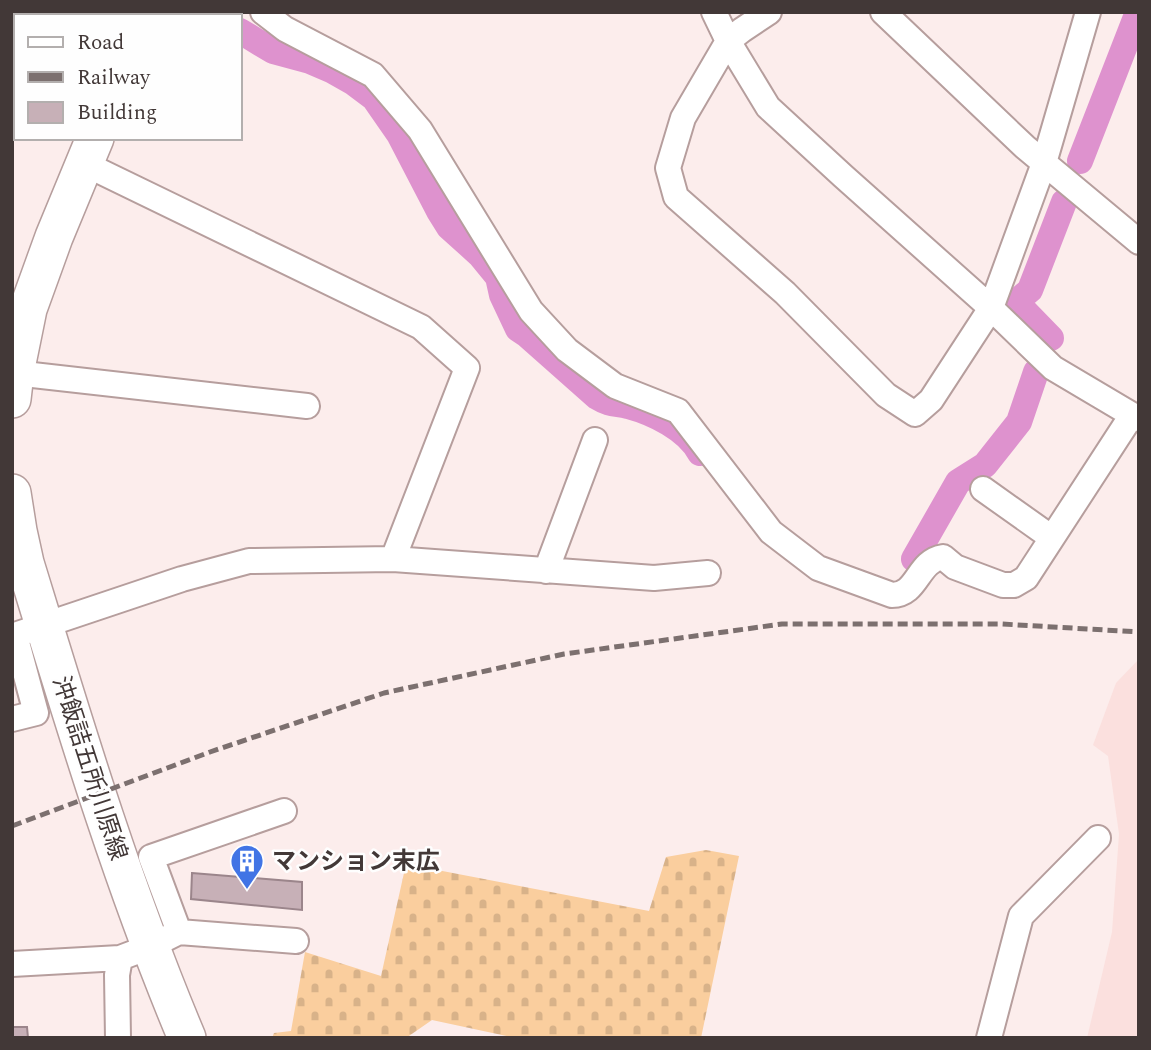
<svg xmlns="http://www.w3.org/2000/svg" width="1151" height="1050" font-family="Spectral,'Noto Sans JP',serif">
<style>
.built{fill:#fbe0de}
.cemetery{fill:url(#cemetery-stones)}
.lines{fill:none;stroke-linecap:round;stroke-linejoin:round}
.canal{stroke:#de92ce;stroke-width:26}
.building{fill:#c7b0b7;stroke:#9b858b;stroke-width:2}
.street-casing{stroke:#b69e9d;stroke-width:28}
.secondary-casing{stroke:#b69e9d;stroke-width:40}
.street{stroke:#fff;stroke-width:24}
.secondary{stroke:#fff;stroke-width:37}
.rail{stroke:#7c706f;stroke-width:5;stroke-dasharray:10 5;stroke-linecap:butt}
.labels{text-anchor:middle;stroke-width:5;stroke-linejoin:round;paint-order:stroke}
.street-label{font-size:24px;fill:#423837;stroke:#fefefe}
.poi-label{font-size:24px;font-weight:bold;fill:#423837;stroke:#fefefe;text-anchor:start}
</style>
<defs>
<pattern id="cemetery-stones" width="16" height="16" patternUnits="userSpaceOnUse" patternTransform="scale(1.75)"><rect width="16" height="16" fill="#face9e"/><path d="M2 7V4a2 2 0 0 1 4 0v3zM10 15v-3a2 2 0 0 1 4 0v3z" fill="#d8b289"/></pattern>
</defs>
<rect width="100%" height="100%" fill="#fcedec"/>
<path class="built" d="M1139,659V1038H1087L1112,932L1119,834L1108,756L1093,745L1116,683Z"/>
<path class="cemetery" d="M706,850L739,856L701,1038H516L432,1020L406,1038H272L274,1033L291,1031L305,952L381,976L406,864L649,911L666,857Z"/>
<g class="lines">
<path class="canal" d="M226,12L227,16
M240,31L273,51L310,61L331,70L354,83L374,98L399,134L439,211L449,227L480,255L498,277L502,295L518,329L527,335L597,397C610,405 615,403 628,406C654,413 687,429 700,453
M1080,161L1138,12
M1051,338L1016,302L1030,290L1064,202
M914,559L958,482L985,465L1019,422L1036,372"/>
</g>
<path class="building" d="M192,873L302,882V910L191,899Z
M12,1027H27L28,1038H12Z"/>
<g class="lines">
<defs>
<path id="street" d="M263,12L285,29L373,75L420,130L531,311L567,350L615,386L678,411L771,532L818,568L892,595C918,595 917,561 943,557L955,567L1003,585H1014L1026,578L1132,415
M714,12L728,41L768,107L843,176L991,308L1053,368L1139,419
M769,12L742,30L728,41L683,118L668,168L676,197L785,293L886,395L915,414L931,400L991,308L1044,163L1088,12
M883,12L1025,147L1139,242
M12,32L16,33
M85,164L421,327L467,368L393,559
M15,373L307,406
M983,489L1052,538
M546,571L595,440
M12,719L36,713L15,635L182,579L249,561L393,559L654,578L708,573
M179,932L151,857L284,811
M12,964L120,958
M118,1038L117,975L120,958L149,947L179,932L296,941
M989,1038L1021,916L1098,838"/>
<path id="secondary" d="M146,16L148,12
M12,399L15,373L28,309L54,237L95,138
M12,493L18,531L25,563C74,723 122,884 187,1038"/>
</defs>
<use href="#street" class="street-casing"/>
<use href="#secondary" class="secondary-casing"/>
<use href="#street" class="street"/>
<use href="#secondary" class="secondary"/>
<path class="rail" d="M12,826L210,752L384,693L564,654L782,624H1002L1139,632"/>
</g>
<defs>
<symbol id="building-pin" viewBox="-11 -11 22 30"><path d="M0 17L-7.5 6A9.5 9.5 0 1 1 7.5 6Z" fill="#4174e5" stroke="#fefefe"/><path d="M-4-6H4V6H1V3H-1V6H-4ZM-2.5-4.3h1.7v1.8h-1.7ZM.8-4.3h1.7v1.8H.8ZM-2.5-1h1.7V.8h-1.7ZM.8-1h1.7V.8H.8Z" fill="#fff"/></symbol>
</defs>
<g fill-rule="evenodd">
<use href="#building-pin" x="228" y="842" width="38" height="52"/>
</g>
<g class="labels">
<g class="street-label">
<text transform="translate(90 768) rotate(72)" y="8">沖飯詰五所川原線</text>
</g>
<g class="poi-label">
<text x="272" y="869">マンション末広</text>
</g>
</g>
<rect width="1151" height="1050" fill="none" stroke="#423837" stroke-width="28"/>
<rect x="14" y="14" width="228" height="126" fill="#fefefe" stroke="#b3afae" stroke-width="2"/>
<rect x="28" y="37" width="35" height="10" fill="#ffffff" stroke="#b3afae" stroke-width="2"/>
<text x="77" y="49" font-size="21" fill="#423837">Road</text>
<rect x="28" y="72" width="35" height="10" fill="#7c706f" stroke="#b3afae" stroke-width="2"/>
<text x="77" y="84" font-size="21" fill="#423837">Railway</text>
<rect x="28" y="102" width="35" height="21" fill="#c7b0b7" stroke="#b3afae" stroke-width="2"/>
<text x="77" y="119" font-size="21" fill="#423837">Building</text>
</svg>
